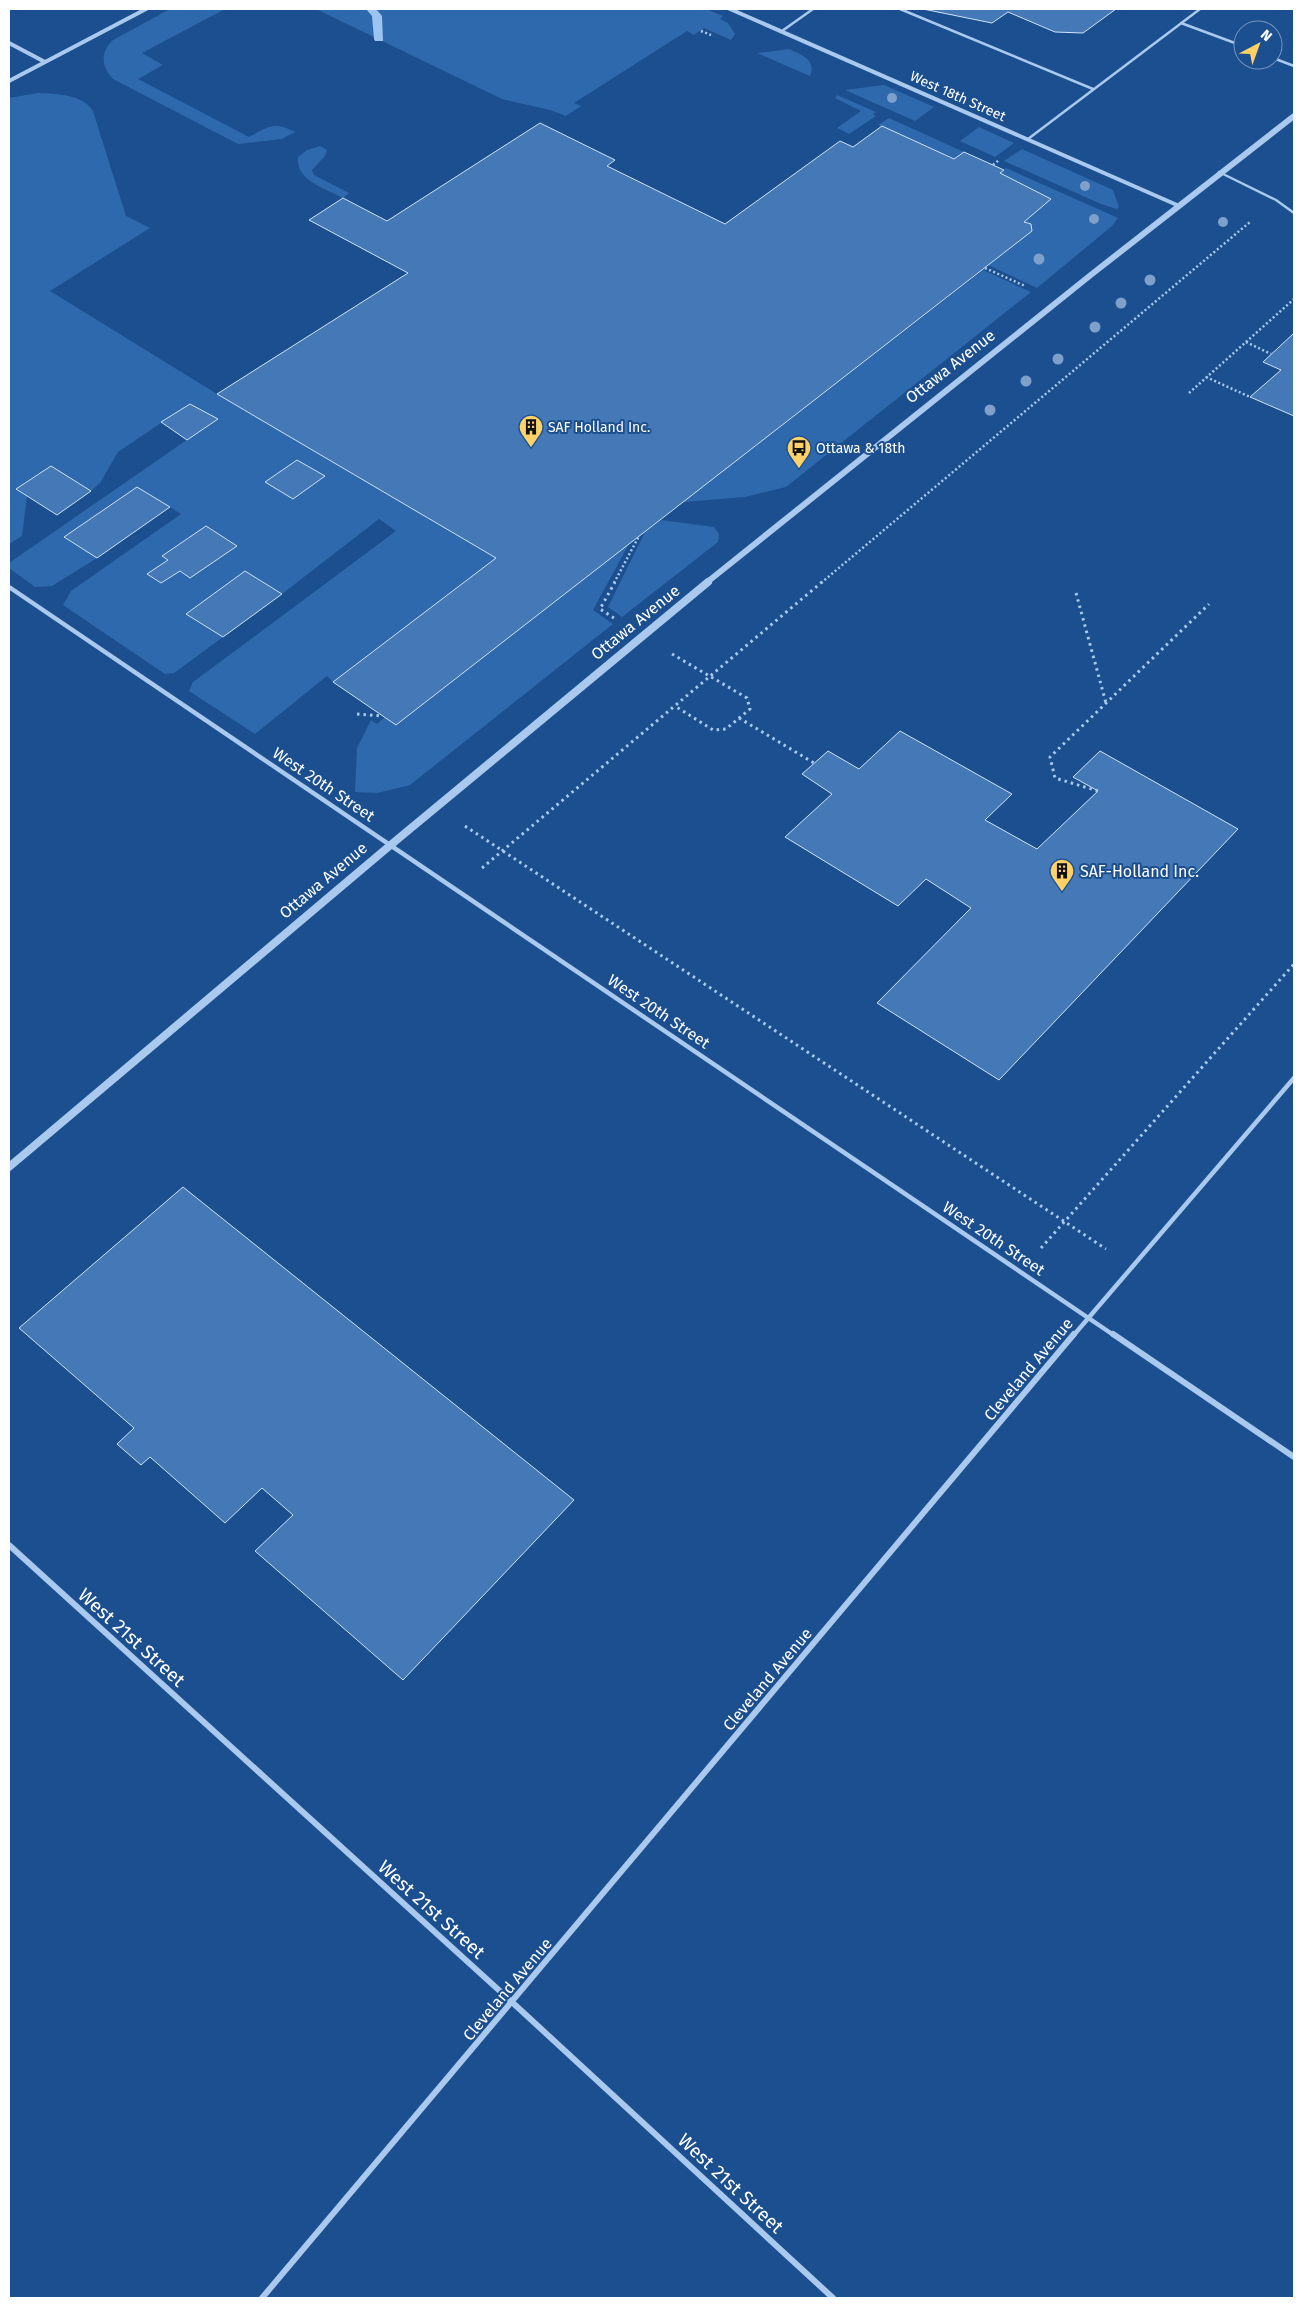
<svg xmlns="http://www.w3.org/2000/svg" width="1303" height="2307" font-family="'Fira Sans',sans-serif">
<style>
.green{fill:#2e69ad;fill-rule:evenodd}
.lines{fill:none;stroke-linecap:round;stroke-linejoin:round}
.stream{fill:#9cc4f0;fill-rule:evenodd}
.building{fill:#4478b7;stroke:#cfe3fa}
.path-far1{stroke:#a9c9ee;stroke-width:2.5;stroke-dasharray:2 2.5;stroke-linecap:butt}
.path{stroke:#a9c9ee;stroke-width:3;stroke-dasharray:2.5 4;stroke-linecap:butt}
.service{stroke:#a9c9ee;stroke-width:2.5}
.minor-far2{stroke:#a9c9ee;stroke-width:4}
.minor-far1{stroke:#a9c9ee;stroke-width:4.5}
.minor{stroke:#a9c9ee;stroke-width:6}
.tertiary-far1{stroke:#a9c9ee;stroke-width:6}
.tertiary{stroke:#a9c9ee;stroke-width:8}
.tree{fill:#7ea0ca}
.labels{text-anchor:middle;stroke-width:4;stroke-linejoin:round;paint-order:stroke}
.far-street-label{font-size:14px;fill:#fff;stroke:#1b4f8f}
.far-poi-label{font-size:14px;fill:#fff;stroke:#1b4f8f;text-anchor:start}
.street-label{font-size:16px;fill:#fff;stroke:#1b4f8f}
.poi-label{font-size:16px;fill:#fff;stroke:#1b4f8f;text-anchor:start}
.near-street-label{font-size:19px;fill:#fff;stroke:#1b4f8f}
</style>
<rect width="100%" height="100%" fill="#1b4f8f"/>
<path class="green" d="M170,9H225L142,53L163,65L138,79L249,137C268,127 274,121 295,132L282,139L238,144L113,79C101,66 100,52 113,40Z
M316,9H706L723,16L720,19L728,23L735,34L731,40L704,28L694,35L687,31L574,103L581,106L566,116L550,110L502,99Z
M789,49C801,55 817,59 810,76L757,53Z
M884,85L934,107L915,121L845,90Z
M38,93C56,94 83,94 93,111L126,216L150,228L50,291L217,394L496,558L333,682L327,676L255,734L189,691L193,682L396,531L379,519L282,594L245,571L187,614L223,637L174,673L165,674L63,605L71,591L181,514L137,487L64,537L97,558L52,586L35,587L9,568V563L217,419L189,404L118,452L100,483L91,491L50,466L16,489L27,496L22,536L9,544V98ZM297,460L325,476L293,499L266,481ZM206,526L237,546L190,578L180,571L161,583L148,575L168,560L162,556Z
M837,95L876,112L873,114L876,116L849,134L837,128L861,111L835,98Z
M889,118L964,152L954,159L878,125Z
M979,127L1014,143L995,157L960,141Z
M320,146L327,150L325,156L312,170L314,175L349,193L343,198C325,188 295,180 298,157L307,150Z
M1022,149L1113,190L1119,207L1117,209L1101,204L1004,161Z
M1006,168L1118,218L1112,226L1037,288L988,265L1032,231L1031,224L1024,222L1050,199L1000,173Z
M983,270L1031,292L786,487L745,497L683,502Z
M661,520L714,527L719,534L718,542L622,617L608,607L645,532Z
M629,544L593,610L613,624L410,785L377,793L355,792L357,748L371,720L377,724L385,717L396,725Z"/>
<g class="lines">
<path class="stream" d="M366,9H376L382,16L383,41H375L374,39L372,16Z"/>
</g>
<path class="building" d="M923,9H1116L1083,33L1055,32L1008,12L992,23Z
M540,123L615,160L607,166L725,224L840,141L853,147L882,126L954,159L964,152L1004,170L1000,173L1051,199L1024,222L1031,224L1032,231L396,725L333,682L496,558L217,394L408,273L309,220L343,198L387,221Z
M1294,333V416L1250,397L1281,370L1263,362Z
M190,404L218,419L187,440L161,422Z
M297,460L325,476L293,499L265,482Z
M51,466L91,491L57,515L16,489Z
M137,487L170,507L97,558L64,537Z
M206,526L237,546L190,578L180,571L161,583L147,574L168,560L162,556Z
M245,571L282,594L223,637L186,614Z
M900,731L1012,794L985,820L1037,849L1098,791L1073,777L1100,751L1238,829L999,1080L877,1003L971,908L926,879L898,906L785,837L832,794L802,774L828,751L859,769Z
M183,1187L574,1500L403,1680L255,1551L293,1515L262,1488L225,1523L150,1457L141,1465L117,1444L134,1428L19,1328Z"/>
<g class="lines">
<path class="path-far1" d="M701,31L711,35
M993,165L999,160
M985,268L1025,286
M1246,342L1271,354
M1206,377L1250,397
M1189,393L1294,299
M614,583L639,536
M821,583L1250,222"/>
<path class="path" d="M1076,593L1106,703
M614,618L600,609L615,582
M672,654L747,698L750,709L726,729L713,730L675,706
M357,714L382,716
M739,718L814,763
M1098,791L1055,778L1050,757L1209,604
M465,826L1106,1249
M482,868L822,582
M1041,1248L1294,964"/>
<path class="service" d="M900,9L1093,89
M1181,23L1243,46
M782,31L813,9
M1273,58L1294,66
M1028,139L1200,9
M1219,172L1276,200L1294,213"/>
<path class="minor-far2" d="M730,9L1177,205
M9,43L45,62
M9,81L146,9"/>
<path class="minor-far1" d="M9,587L1115,1336
M1073,1336L1294,1078"/>
<path class="minor" d="M1113,1334L1294,1457
M9,1545L513,2003L833,2298
M262,2298L1074,1334"/>
<path class="tertiary-far1" d="M706,583L1092,274L1294,116"/>
<path class="tertiary" d="M9,1167L387,848L708,582"/>
</g>
<g class="tree">
<circle cx="892" cy="98" r="5"/>
<circle cx="1085" cy="186" r="5"/>
<circle cx="1094" cy="219" r="5"/>
<circle cx="1223" cy="222" r="5"/>
<circle cx="1039" cy="259" r="5.5"/>
<circle cx="1150" cy="280" r="5.5"/>
<circle cx="1121" cy="303" r="5.5"/>
<circle cx="1095" cy="327" r="5.5"/>
<circle cx="1058" cy="359" r="5.5"/>
<circle cx="1026" cy="381" r="5.5"/>
<circle cx="990" cy="410" r="5.5"/>
</g>
<defs>
<symbol id="building-pin" viewBox="-11 -11 22 30"><path d="M0 17L-7.5 6A9.5 9.5 0 1 1 7.5 6Z" fill="#ffd166" stroke="#1b4f8f"/><path d="M-4-6H4V6H1V3H-1V6H-4ZM-2.5-4.3h1.7v1.8h-1.7ZM.8-4.3h1.7v1.8H.8ZM-2.5-1h1.7V.8h-1.7ZM.8-1h1.7V.8H.8Z" fill="#111"/></symbol>
<symbol id="bus-pin" viewBox="-11 -11 22 30"><path d="M0 17L-7.5 6A9.5 9.5 0 1 1 7.5 6Z" fill="#ffd166" stroke="#1b4f8f"/><path d="M-5-6H5V4H4V6H2V4H-2V6H-4V4H-5ZM-3.5-4V0h7V-4ZM-3.5 1.2v1.5H-2V1.2ZM2 1.2v1.5H3.5V1.2Z" fill="#111"/></symbol>
</defs>
<g fill-rule="evenodd">
<use href="#building-pin" x="517" y="413" width="28" height="38"/>
<use href="#bus-pin" x="785" y="434" width="28" height="38"/>
<use href="#building-pin" x="1048" y="857" width="28" height="38"/>
</g>
<g class="labels">
<g class="far-street-label">
<text transform="translate(958 96) rotate(24)" y="5">West 18th Street</text>
</g>
<g class="far-poi-label">
<text x="548" y="432">SAF Holland Inc.</text>
<text x="816" y="453">Ottawa &amp; 18th</text>
</g>
<g class="street-label">
<text transform="translate(950 366) rotate(-38)" y="6">Ottawa Avenue</text>
<text transform="translate(635 622) rotate(-39)" y="6">Ottawa Avenue</text>
<text transform="translate(324 784) rotate(34)" y="6">West 20th Street</text>
<text transform="translate(323 880) rotate(-40)" y="6">Ottawa Avenue</text>
<text transform="translate(659 1011) rotate(34)" y="6">West 20th Street</text>
<text transform="translate(994 1238) rotate(34)" y="6">West 20th Street</text>
<text transform="translate(1028 1369) rotate(-50)" y="6">Cleveland Avenue</text>
<text transform="translate(767 1679) rotate(-50)" y="6">Cleveland Avenue</text>
<text transform="translate(507 1989) rotate(-50)" y="6">Cleveland Avenue</text>
</g>
<g class="poi-label">
<text x="1080" y="877">SAF-Holland Inc.</text>
</g>
<g class="near-street-label">
<text transform="translate(132 1637) rotate(42)" y="7">West 21st Street</text>
<text transform="translate(432 1909) rotate(42)" y="7">West 21st Street</text>
<text transform="translate(731 2183) rotate(43)" y="7">West 21st Street</text>
</g>
</g>
<rect width="1303" height="2307" fill="none" stroke="#ffffff" stroke-width="20"/>
<g transform="translate(1258 45) rotate(41)"><circle r="24" fill="#1b4f8f" stroke="#7695bc"/>
<path d="M0-4L9 19L0 12L-9 19Z" fill="#ffd166"/>
<text y="-8" font-size="14" font-weight="bold" text-anchor="middle" fill="#ffffff">N</text>
</g>
</svg>
